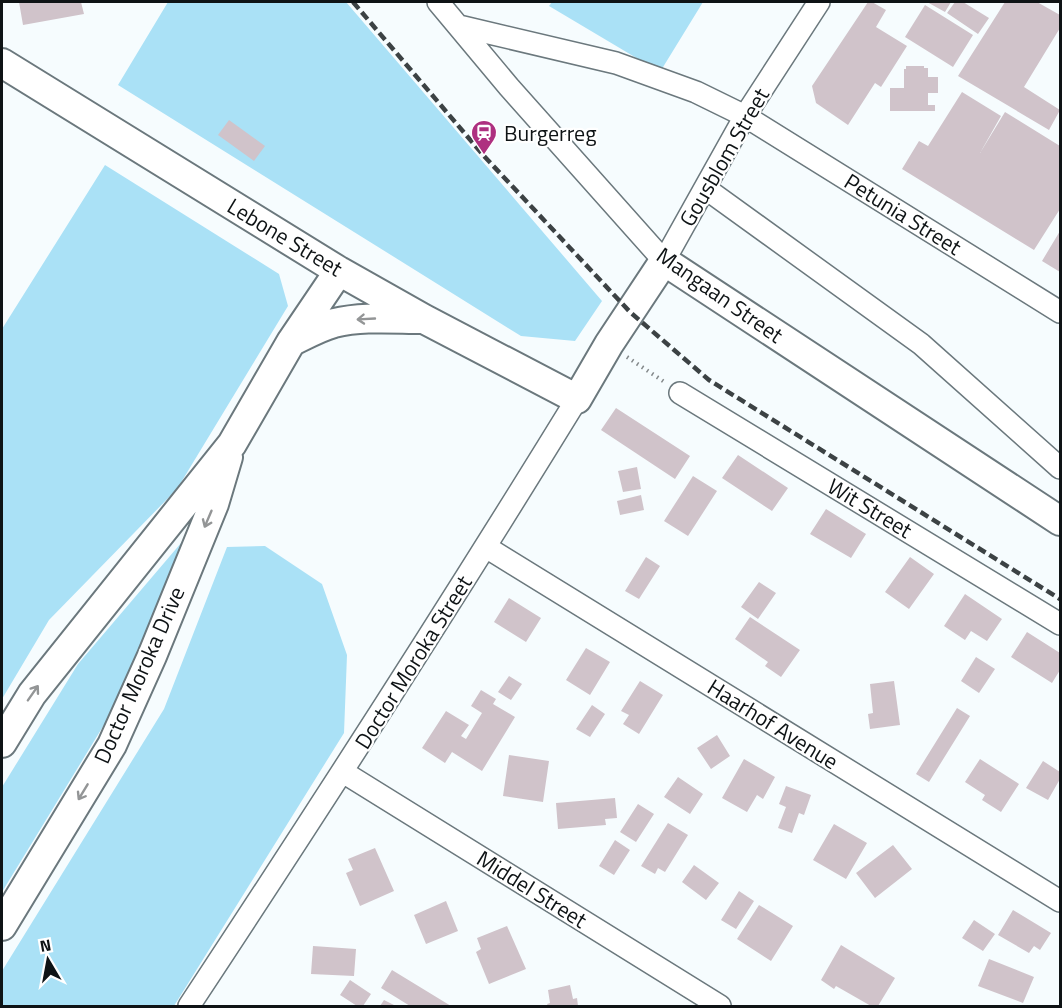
<svg xmlns="http://www.w3.org/2000/svg" width="1062" height="1008" font-family="'Titillium Web',sans-serif">
<style>
.green{fill:#aae1f6}
.building{fill:#d0c3ca}
.lines{fill:none;stroke-linecap:round;stroke-linejoin:round}
.street-casing{stroke:#6b787d;stroke-width:24}
.secondary-casing{stroke:#6b787d;stroke-width:32}
.path{stroke:#84898b;stroke-width:4;stroke-dasharray:1.5 4.5;stroke-linecap:butt}
.street{stroke:#fff;stroke-width:21}
.secondary{stroke:#fff;stroke-width:28}
.rail{stroke:#3c4244;stroke-width:4.5;stroke-dasharray:9 4.5;stroke-linecap:butt}
.oneway{stroke:#939596}
.labels{text-anchor:middle;stroke-width:4.5;stroke-linejoin:round;paint-order:stroke}
.poi-label{font-size:22px;fill:#0e1315;stroke:#fff;text-anchor:start}
.street-label{font-size:22px;fill:#0e1315;stroke:#fff}
</style>
<rect width="100%" height="100%" fill="#f6fcfe"/>
<path class="green" d="M168,2H346L602,301L575,341L521,336L118,85Z
M552,2H703L660,72L549,6Z
M105,165L279,274L288,306L177,489L49,620L2,699V329Z
M187,536L124,692L2,892V787L78,664Z
M265,546L322,584L347,655L344,733L174,1006H2V971L164,709L227,547Z"/>
<path class="building" d="M19,2H81L84,14L23,25Z
M868,2H872L886,10L876,27L907,46L881,87L875,83L848,125L816,103L812,86Z
M927,2H951L945,12Z
M955,2H963L989,18L978,34L947,13Z
M1005,2H1037L1060,15V28L1024,87L1060,110L1049,130L958,76Z
M925,5L973,35L953,67L905,37Z
M906,66H924V68H928V77H938V93H928V105H935V111H890V88H904V69H906Z
M962,92L1001,116L980,153L1005,112L1060,146V209L1034,250L902,169L919,141L928,146Z
M229,120L265,146L254,161L218,135Z
M1060,231V272L1042,261Z
M616,408L690,456L675,479L601,430Z
M738,455L788,488L772,511L722,478Z
M637,467L641,489L623,492L618,471Z
M693,476L717,491L688,536L664,521Z
M641,495L644,510L620,515L617,501Z
M826,509L866,534L851,558L810,534Z
M646,557L660,566L639,599L625,591Z
M910,557L934,574L909,609L885,592Z
M759,582L776,593L758,619L741,607Z
M965,594L1002,619L987,641L971,631L965,640L944,626Z
M509,598L541,618L526,642L494,622Z
M750,617L800,650L781,677L765,666L768,662L735,639Z
M1027,632L1060,653V670L1052,683L1011,657Z
M586,648L610,662L590,695L566,680Z
M976,657L995,669L979,693L961,681Z
M509,676L522,684L511,700L498,692Z
M640,681L663,695L639,734L623,724L629,715L621,711Z
M894,681L900,725L870,729L868,714L873,713L870,684Z
M481,690L496,699L493,704L515,717L482,771L452,752L445,763L422,748L446,711L469,725L461,736L466,739L482,713L471,706Z
M592,705L605,714L590,737L576,729Z
M957,708L970,716L929,782L916,774Z
M717,735L730,756L711,769L697,748Z
M509,755L549,761L543,802L503,796Z
M744,759L775,777L763,799L757,795L747,812L722,798Z
M980,759L1019,784L1001,812L982,800L985,795L965,782Z
M1043,761L1060,772V779L1048,800L1026,788Z
M678,777L703,794L690,814L664,797Z
M786,786L811,795L804,815L799,813L792,833L778,828L786,807L779,804Z
M615,798L617,818L605,819L606,825L558,829L556,803Z
M638,804L654,814L636,842L620,832Z
M668,823L688,835L665,872L658,868L655,874L641,866Z
M834,824L867,843L846,879L813,860Z
M615,840L630,850L614,875L599,866Z
M893,845L912,869L875,898L856,873Z
M375,848L394,891L360,906L346,873L353,870L348,859Z
M694,865L719,883L706,900L682,882Z
M739,891L754,901L736,929L721,920Z
M446,901L458,931L426,944L414,915Z
M759,905L793,926L771,961L737,939Z
M1013,910L1051,933L1040,950L1034,946L1029,953L998,935Z
M974,920L995,934L983,951L962,938Z
M507,926L526,969L489,984L476,952L481,949L477,938Z
M841,945L895,978L878,1006H871L836,986L834,989L821,980Z
M313,946L356,949L354,976L311,974Z
M989,959L1034,977L1023,1003L978,986Z
M392,970L451,1006H410L381,988Z
M350,980L371,994L363,1006H357L340,995Z
M570,985L573,999L577,998L578,1006H548L547,1004L550,1003L548,990Z
M384,1000L396,1006H380Z"/>
<g class="lines">
<defs>
<path id="street" d="M438,2L509,87L664,261L745,116L819,2
M459,26L616,63L696,92L745,116L1060,312
M705,188L921,344L1060,468
M680,393L1060,624
M486,547L1060,901
M343,772L720,1006
M189,1006C321,806 451,604 577,399"/>
<path id="secondary" d="M2,63L339,271L424,319L577,399L609,344L664,261L1060,521
M291,342C305,335 319,327 334,323C363,316 394,319 423,319
M2,743L32,694L232,444L291,342L339,271
M2,926L112,745L152,656L214,504L228,457"/>
</defs>
<use href="#street" class="street-casing"/>
<use href="#secondary" class="secondary-casing"/>
<path class="path" d="M627,357L666,383"/>
<use href="#street" class="street"/>
<use href="#secondary" class="secondary"/>
<path class="rail" d="M353,2L484,156L630,312L709,380L1060,599"/>
</g>
<defs><path id="oneway-shaft" d="M-6 0H5M1.5-3L5.5 0L1.5 3" fill="none" stroke-width="1.6" stroke-linecap="round" stroke-linejoin="round" transform="scale(1.5)"/></defs>
<g class="oneway">
<use href="#oneway-shaft" transform="translate(366 319) rotate(177)"/>
<use href="#oneway-shaft" transform="translate(208 519) rotate(113)"/>
<use href="#oneway-shaft" transform="translate(33 693) rotate(-55)"/>
<use href="#oneway-shaft" transform="translate(83 792) rotate(121)"/>
</g>
<defs>
<symbol id="station-pin" viewBox="-11 -11 22 30"><path d="M0 17L-7.5 6A9.5 9.5 0 1 1 7.5 6Z" fill="#ae3080" stroke="#fff"/><path d="M-3-6H3Q5-6 5-4V2Q5 4 3 4L4.5 6H3L1.5 4h-3L-3 6H-4.5L-3 4Q-5 4-5 2V-4Q-5-6-3-6ZM-3.5-4v3h7v-3ZM-3.5 1v1.5H-2V1ZM2 1v1.5H3.5V1Z" fill="#fff"/></symbol>
</defs>
<g fill-rule="evenodd">
<use href="#station-pin" x="469" y="118" width="30" height="40"/>
</g>
<g class="labels">
<g class="poi-label">
<text x="504" y="141">Burgerreg</text>
</g>
<g class="street-label">
<text transform="translate(724 157) rotate(-60)" y="8">Gousblom Street</text>
<text transform="translate(903 214) rotate(32)" y="8">Petunia Street</text>
<text transform="translate(285 237) rotate(31)" y="8">Lebone Street</text>
<text transform="translate(720 295) rotate(35)" y="8">Mangaan Street</text>
<text transform="translate(870 508) rotate(31)" y="8">Wit Street</text>
<text transform="translate(413 662) rotate(-58)" y="8">Doctor Moroka Street</text>
<text transform="translate(139 675) rotate(-66)" y="8">Doctor Moroka Drive</text>
<text transform="translate(773 724) rotate(32)" y="8">Haarhof Avenue</text>
<text transform="translate(532 889) rotate(32)" y="8">Middel Street</text>
</g>
</g>
<rect width="1062" height="1008" fill="none" stroke="#0e1315" stroke-width="6"/>
<g transform="translate(48 960) rotate(350)" stroke="#ffffff" stroke-width="4.5" paint-order="stroke">
<path d="M0-4.5L10 22L0 15L-10 22Z" fill="#0e1315"/>
<text y="-9" font-size="16" font-weight="bold" text-anchor="middle" fill="#0e1315">N</text>
</g>
</svg>
